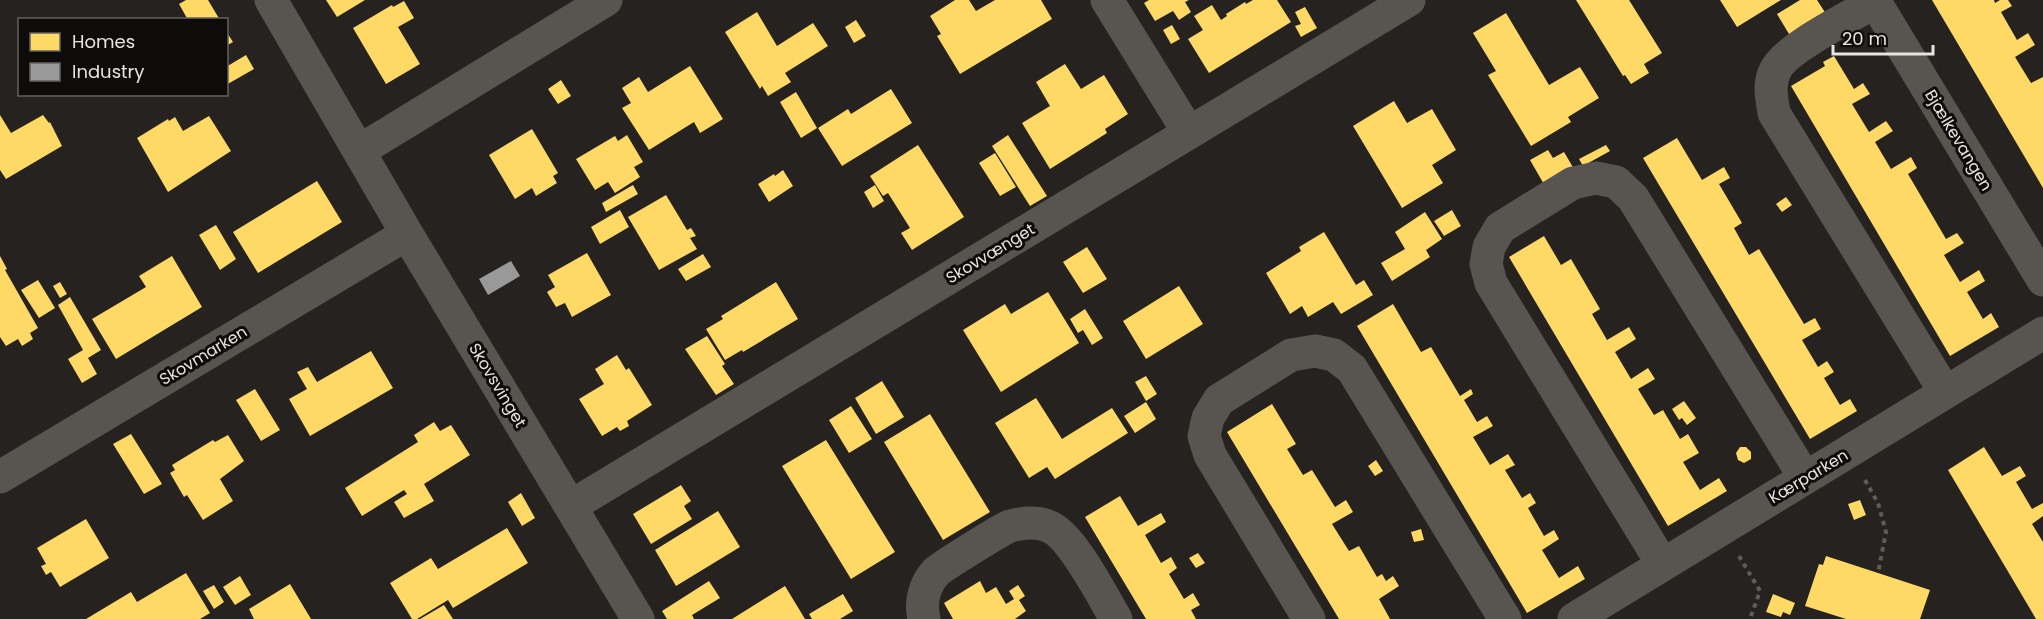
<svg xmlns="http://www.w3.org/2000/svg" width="2043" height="619" font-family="Poppins,sans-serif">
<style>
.homes{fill:#ffd966}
.industry{fill:#999}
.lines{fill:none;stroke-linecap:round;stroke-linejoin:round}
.path{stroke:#605c58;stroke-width:4;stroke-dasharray:4.5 4.5;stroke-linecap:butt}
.minor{stroke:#58544f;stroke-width:33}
.labels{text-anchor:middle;stroke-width:6;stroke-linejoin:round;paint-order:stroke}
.street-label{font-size:16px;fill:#e7e4e2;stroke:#0e0c0a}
</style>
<rect width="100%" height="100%" fill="#252220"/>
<path class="homes" d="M186,0H208L220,20H188L179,4Z
M326,0H365L337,17Z
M955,0H969L976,11L995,0H1041L1052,19L960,74L937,36L941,34L930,16Z
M1149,0H1189L1185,2L1191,12L1179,20L1173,11L1155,21L1144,3Z
M1253,0H1277L1291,22L1209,73L1188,39L1203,30L1194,16L1212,5L1221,20L1227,16L1226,14L1245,2L1246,4Z
M1576,0H1629L1662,53L1644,64L1649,73L1631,84L1625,75L1623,76Z
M1720,0H1781L1737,27Z
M1800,0H1817L1828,17L1792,39L1777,14Z
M1932,0H1994L1995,3L2000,0H2008L2012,6L2001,12L2017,40L2028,33L2035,45L2015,57L2031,83L2043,77V188Z
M404,1L414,18L398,27L420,64L386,84L353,28L392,5L393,7Z
M1305,7L1317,28L1301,37L1295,26L1301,24L1295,12Z
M757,12L777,46L813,23L828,46L785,73L791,82L768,96L762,86L760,89L725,32Z
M1506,13L1549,85L1580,67L1599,98L1568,117L1571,122L1531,146L1488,75L1496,71L1473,33Z
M856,20L866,36L854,43L845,27Z
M1172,25L1180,39L1171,44L1163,30Z
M226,31L233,42L226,46Z
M246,55L254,69L226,85V67Z
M1834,56L1854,89L1863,83L1870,94L1852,104L1869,132L1886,121L1893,131L1875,142L1891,169L1911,157L1917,168L1908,174L1946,239L1957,233L1964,243L1944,255L1960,282L1979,270L1985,281L1967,292L1983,319L1991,313L1999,327L1950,356L1791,86L1825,66L1823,62Z
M1065,64L1081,89L1104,75L1128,114L1105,129L1107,133L1050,169L1022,123L1050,106L1036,82Z
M690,66L723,119L700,133L694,122L649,150L622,108L631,103L622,88L639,77L648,92Z
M561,80L571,96L558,104L548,89Z
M891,89L912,123L842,166L818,128L848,109L851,114Z
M796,92L817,128L801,138L780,102Z
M1394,101L1407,123L1432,109L1456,150L1432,165L1443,183L1402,208L1353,126Z
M0,115L11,133L43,115L49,123L50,122L62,146L6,179L0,170Z
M209,116L231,151L168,192L137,138L168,119L169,121L175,117L183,131Z
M532,129L558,173L553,176L557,183L536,196L532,188L515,199L489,155Z
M627,135L643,162L634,167L640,177L615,193L608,182L595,190L576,159L615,136L618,141Z
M1008,135L1047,196L1030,206L992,146Z
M1677,138L1702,180L1724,167L1730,178L1719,184L1742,223L1734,228L1749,255L1759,249L1804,324L1815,318L1821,329L1802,340L1818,367L1827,361L1834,372L1824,378L1840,405L1850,399L1857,411L1810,439L1643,158Z
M918,145L964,217L912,250L901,233L910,228L888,193L883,196L870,176Z
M1606,145L1610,151L1583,166L1579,159Z
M1548,150L1553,158L1564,152L1574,169L1545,186L1530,160Z
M995,153L1016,187L1000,196L979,163Z
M783,170L793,186L769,202L758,184L774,174L775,176Z
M317,181L342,222L258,273L233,232Z
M633,185L638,194L606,212L602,203Z
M875,185L884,201L873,208L864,192Z
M666,195L687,230L691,228L696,236L690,238L697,249L659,270L628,217Z
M1786,197L1792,205L1782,212L1776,204Z
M620,210L629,227L600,244L591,227Z
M1452,210L1461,226L1444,236L1434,221Z
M1425,212L1442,239L1426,250L1430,257L1392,281L1381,263L1405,249L1395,232Z
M216,225L236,259L220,270L199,235Z
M1324,232L1356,285L1364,280L1373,295L1341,314L1333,302L1308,317L1302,306L1290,314L1266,273L1301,251L1299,247Z
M1544,236L1561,265L1571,259L1600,309L1592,314L1607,340L1629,327L1636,339L1615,352L1631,379L1648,368L1655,379L1638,389L1654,415L1663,410L1680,439L1688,434L1699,453L1683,462L1700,490L1719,478L1727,491L1668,526L1509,257Z
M1087,247L1107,279L1083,293L1063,262Z
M587,253L611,295L572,317L565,303L556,307L547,292L555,287L548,275Z
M703,254L711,267L686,281L678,269Z
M0,256L7,269L5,270L38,328L30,333L33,339L22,346L18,339L6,346L0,337Z
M172,256L202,307L116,359L92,319L146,287L139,276Z
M38,280L55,308L39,318L21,290Z
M60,282L67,294L60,298L53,286Z
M776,282L798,319L743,352L742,350L725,360L706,329L723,319L721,316Z
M1179,286L1203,324L1146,359L1123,321Z
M1048,292L1079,343L1001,392L963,330L1005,304L1011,314Z
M70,297L101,350L88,358L97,374L82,383L68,359L83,350L58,305Z
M1393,304L1421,352L1431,347L1460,396L1471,389L1473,394L1464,400L1477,422L1487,416L1493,426L1473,437L1490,465L1508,454L1515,465L1505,470L1522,498L1530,493L1536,503L1528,508L1544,536L1554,530L1559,539L1542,550L1559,578L1578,566L1585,579L1527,613L1357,326Z
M1085,309L1103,338L1092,345L1083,330L1078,333L1070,319Z
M707,336L725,364L722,366L734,384L716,395L685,349Z
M371,351L393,388L310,436L289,399L307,389L297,372L308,367L317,382Z
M617,355L626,370L629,368L652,405L627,421L629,426L620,431L617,427L602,436L579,399L604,384L595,369Z
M1146,376L1157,394L1146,401L1135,382Z
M882,381L904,417L876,434L855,398Z
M255,389L280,430L261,441L236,400Z
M1036,398L1062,439L1112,408L1128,433L1055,479L1047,467L1029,478L995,423Z
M1684,401L1696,418L1687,425L1682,418L1679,420L1672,409Z
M1146,402L1156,419L1135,433L1124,416Z
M1272,404L1296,444L1287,449L1303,475L1312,470L1335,507L1346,500L1353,512L1332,524L1349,551L1359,546L1377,577L1382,574L1386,581L1393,576L1399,586L1379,599L1390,619H1339L1227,432Z
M851,406L872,439L849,453L829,420Z
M930,414L990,512L943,540L884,442Z
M434,422L440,431L451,425L470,455L424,484L434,501L404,518L394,502L407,494L404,490L362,516L345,488L418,442L414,435Z
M131,434L162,484L144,494L113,444Z
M228,435L244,461L220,479L233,501L203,520L187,495L184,497L170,473L175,470L172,465L213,440L215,442Z
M826,440L895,552L851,579L782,466Z
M1740,447H1746L1751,452V459L1744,463L1738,460L1736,453Z
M1984,447L2002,476L2020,466L2026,476L2016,482L2032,509L2043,503V516L2032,524L2043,542V619H2036L1948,470Z
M1376,460L1383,471L1375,476L1368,466Z
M681,485L691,501L684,506L692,519L651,544L633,514Z
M521,493L535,518L522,526L508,502Z
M1120,496L1138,526L1161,513L1166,522L1145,535L1161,563L1171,557L1177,568L1169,574L1184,599L1193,593L1200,605L1191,610L1196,619H1146L1085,517Z
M1860,500L1866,515L1854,520L1848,504Z
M718,511L740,547L676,586L655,550Z
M86,519L109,558L60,587L51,572L46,575L41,566L46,564L37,548Z
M507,528L528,563L453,608L448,600L417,619H412L390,583L431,558L438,569Z
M1421,529L1424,540L1414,542L1411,532Z
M1198,553L1205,563L1196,568L1189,558Z
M1826,556L1930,590L1920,619H1846L1805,606L1819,564L1823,565Z
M186,573L210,613L200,619H86L131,592L137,602Z
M240,576L251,595L235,605L223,587Z
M709,581L720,598L692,615L694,619H667L662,611Z
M980,581L986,593L996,587L1006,604L1014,599L1009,591L1018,585L1025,596L1019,600L1026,611L1015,619H953L944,603Z
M290,584L311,619H254L249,609Z
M214,585L224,602L214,609L203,591Z
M785,586L805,619H732Z
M843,594L853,611L840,619H812L809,614Z
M1773,594L1795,603L1790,615L1783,612L1781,617L1766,612Z
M444,605L453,619H420Z"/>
<path class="industry" d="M511,261L520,276L488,295L479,279Z"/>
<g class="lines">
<path class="path" d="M1865,480L1878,503L1886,532L1878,573
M1739,556L1760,591L1750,619"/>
<path class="minor" d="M271,0L407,234L638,619
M1107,0L1189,133
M1874,0L2043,280
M1875,2C1852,16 1785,48 1775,71C1768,85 1772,99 1774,113L1945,392
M359,151L606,0
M0,477L407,234
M571,506L1409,0
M1663,565L1491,283L1486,264L1489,247L1500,228L1573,183L1596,178L1616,182L1633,198L1805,478
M924,619C920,603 924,585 936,572C941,567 1002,529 1010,526C1022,523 1038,521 1050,527C1072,536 1103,597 1116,619
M1309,619L1210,455L1204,436L1208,418L1219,400L1291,355L1315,351L1334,355L1352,369L1505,619
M1574,619L2043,333"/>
</g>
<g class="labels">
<g class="street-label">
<text transform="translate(1959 140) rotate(59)" y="6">Bjælkevangen</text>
<text transform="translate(990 253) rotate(-31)" y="6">Skovvænget</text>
<text transform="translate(203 355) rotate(-31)" y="6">Skovmarken</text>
<text transform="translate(498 385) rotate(59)" y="6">Skovsvinget</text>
<text transform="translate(1808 476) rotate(-31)" y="6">Kærparken</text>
</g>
</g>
<rect x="18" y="18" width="210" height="78" fill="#0e0c0a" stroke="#656260" stroke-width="1.5"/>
<rect x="30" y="33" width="30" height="18" fill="#ffd966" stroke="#656260" stroke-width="1.5"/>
<text x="72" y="48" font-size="18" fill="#e7e4e2">Homes</text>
<rect x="30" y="63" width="30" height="18" fill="#999999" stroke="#656260" stroke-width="1.5"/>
<text x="72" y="78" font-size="18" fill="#e7e4e2">Industry</text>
<path d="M1833 45v9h100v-9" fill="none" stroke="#e7e4e2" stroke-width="3"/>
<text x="1842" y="45" font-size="18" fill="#e7e4e2" stroke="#0e0c0a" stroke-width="4.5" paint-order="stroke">20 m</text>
</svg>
